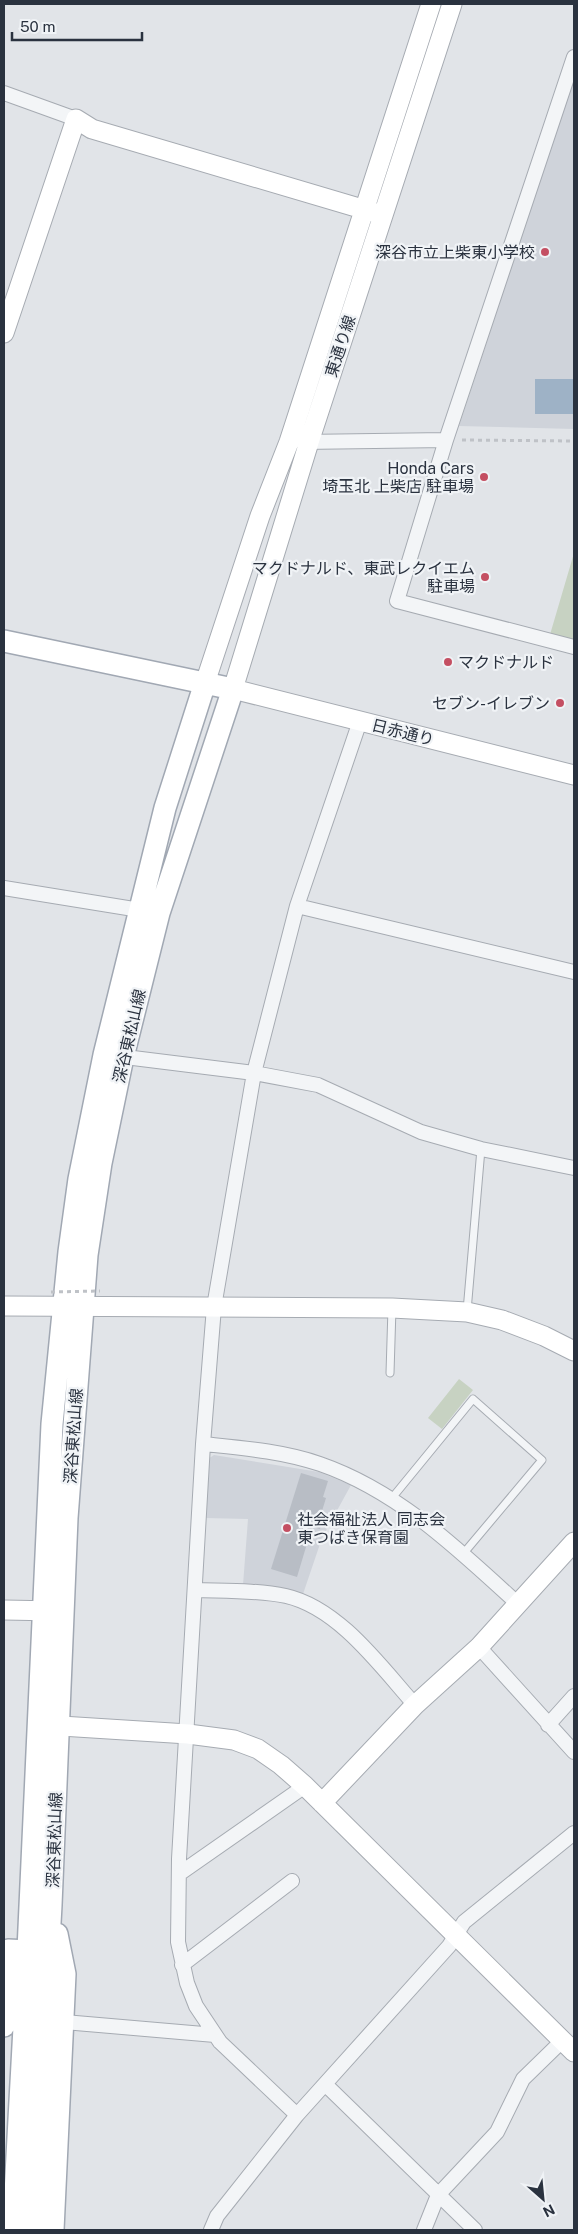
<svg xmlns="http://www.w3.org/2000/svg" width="578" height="2234" font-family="'Public Sans','Noto Sans JP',sans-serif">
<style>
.built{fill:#cfd3da}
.green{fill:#c7d2c2}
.water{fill:#9eb2c6}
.building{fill:#b8bdc5}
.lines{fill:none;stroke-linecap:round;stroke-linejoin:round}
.lane-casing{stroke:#a6abb2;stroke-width:9}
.street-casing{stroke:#a6abb2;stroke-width:16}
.secondary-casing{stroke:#a6abb2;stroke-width:21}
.primary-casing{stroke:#a1a8b3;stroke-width:24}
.path{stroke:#bfc2c7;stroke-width:3;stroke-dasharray:4 4;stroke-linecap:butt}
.lane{stroke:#f3f5f7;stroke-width:7}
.street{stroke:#f3f5f7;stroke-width:14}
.secondary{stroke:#fff;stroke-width:19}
.primary{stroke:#fff;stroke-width:21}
.path-bridge{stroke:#bfc2c7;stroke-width:3;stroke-dasharray:4 4;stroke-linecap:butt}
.poi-dot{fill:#c44f62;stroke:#f0f3f6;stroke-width:2}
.labels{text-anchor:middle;stroke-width:4.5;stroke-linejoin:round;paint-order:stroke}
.poi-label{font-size:16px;fill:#2a323f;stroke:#f0f3f6;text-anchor:end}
.street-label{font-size:16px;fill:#2a323f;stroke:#f0f3f6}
</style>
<rect width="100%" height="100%" fill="#e1e4e8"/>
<path class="built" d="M574,77V429L459,426Z
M214,1455L319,1472L351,1485L322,1538L302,1597L243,1585L248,1519L205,1518L208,1459Z"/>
<path class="green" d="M574,553V644L549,638Z
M459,1379L473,1390L442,1429L428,1418Z"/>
<path class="water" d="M535,379H574V414H535Z"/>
<path class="building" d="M301,1473L328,1481L323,1497L326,1498L322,1511L325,1512L320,1529L312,1527L297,1577L271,1569Z"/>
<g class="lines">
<defs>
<path id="lane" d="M467,1311L481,1149
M390,1373L392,1308
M392,1498L473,1399L542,1460L463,1554"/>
<path id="street" d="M574,57L446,440L397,601L574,647
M4,93L76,119
M302,442L446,440
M4,888L146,911
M297,906L574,972
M117,1056L254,1073L318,1085L421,1132L481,1149L574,1168
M203,1444C242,1448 282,1451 320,1464C398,1491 458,1549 518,1604
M195,1590C224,1591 257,1590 286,1596C339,1608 381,1667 415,1705
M479,1647L574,1752
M548,1725L574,1696
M179,1874L305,1786
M182,1965L292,1881
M64,2022L215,2035
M326,2085L475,2230
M297,2115L220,2042L196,2006L187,1983L178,1942L179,1859L203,1444L214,1307L254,1073L297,906L360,721
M211,2230L217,2216L297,2115L449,1946L464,1922L574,1833
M424,2230L438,2195L497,2132L523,2079L562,2041"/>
<path id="secondary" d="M452,4L309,442L233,689L574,775
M4,333L76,119L92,129L376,213
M205,683L260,516L289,442L431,4
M4,1306L392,1308L467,1312L502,1320L544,1336L574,1351
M4,1610L57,1611
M45,1725L188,1734L234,1740L258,1749L281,1765L305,1786L574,2052
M322,1803L415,1705L479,1647L574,1542"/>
<path id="primary" d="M4,641L233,689L159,913L123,1057L101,1163L87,1255L67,1518L51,1905L33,2230
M4,2026L8,1950L28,1951
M13,2230L27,1972L52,1424L69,1252L79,1179L104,1055L165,808L205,683
M53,2230L65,1974L57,1934"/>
</defs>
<use href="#lane" class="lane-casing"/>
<use href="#street" class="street-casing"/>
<use href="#secondary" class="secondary-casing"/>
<use href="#primary" class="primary-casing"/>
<path class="path" d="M462,440L574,441"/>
<use href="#lane" class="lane"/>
<use href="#street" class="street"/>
<use href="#secondary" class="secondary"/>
<use href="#primary" class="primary"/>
<path class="path-bridge" d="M51,1292L100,1291"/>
</g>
<g class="poi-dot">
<circle cx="545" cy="252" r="5"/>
<circle cx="484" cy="477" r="5"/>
<circle cx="485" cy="577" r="5"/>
<circle cx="448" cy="662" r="5"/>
<circle cx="560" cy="703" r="5"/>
<circle cx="287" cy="1528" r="5"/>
</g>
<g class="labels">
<g class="poi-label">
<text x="535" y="258">深谷市立上柴東小学校</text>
<text x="474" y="474">Honda Cars<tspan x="474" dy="18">埼玉北 上柴店 駐車場</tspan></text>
<text x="475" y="574">マクドナルド、東武レクイエム<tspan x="475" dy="18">駐車場</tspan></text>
<text x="458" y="668" text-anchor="start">マクドナルド</text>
<text x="550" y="709">セブン-イレブン</text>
<text x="297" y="1525" text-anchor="start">社会福祉法人 同志会<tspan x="297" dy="18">東つばき保育園</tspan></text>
</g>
<g class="street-label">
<text transform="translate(340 346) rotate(-72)" y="6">東通り線</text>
<text transform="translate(403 732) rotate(14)" y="6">日赤通り</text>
<text transform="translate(129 1036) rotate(-77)" y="6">深谷東松山線</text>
<text transform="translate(73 1436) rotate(-86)" y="6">深谷東松山線</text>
<text transform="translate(54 1840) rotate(-88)" y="6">深谷東松山線</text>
</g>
</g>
<rect width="578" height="2234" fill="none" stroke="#2a323f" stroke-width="10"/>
<g transform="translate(543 2199) rotate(153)" stroke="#f0f3f6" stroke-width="4" paint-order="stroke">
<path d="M0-4L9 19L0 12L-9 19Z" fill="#2a323f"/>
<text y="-8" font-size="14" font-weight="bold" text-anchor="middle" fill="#2a323f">N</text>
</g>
<path d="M12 32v8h130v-8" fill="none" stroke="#2a323f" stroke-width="2.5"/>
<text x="20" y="32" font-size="15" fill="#2a323f" stroke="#f0f3f6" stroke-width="4" paint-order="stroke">50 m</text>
</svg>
